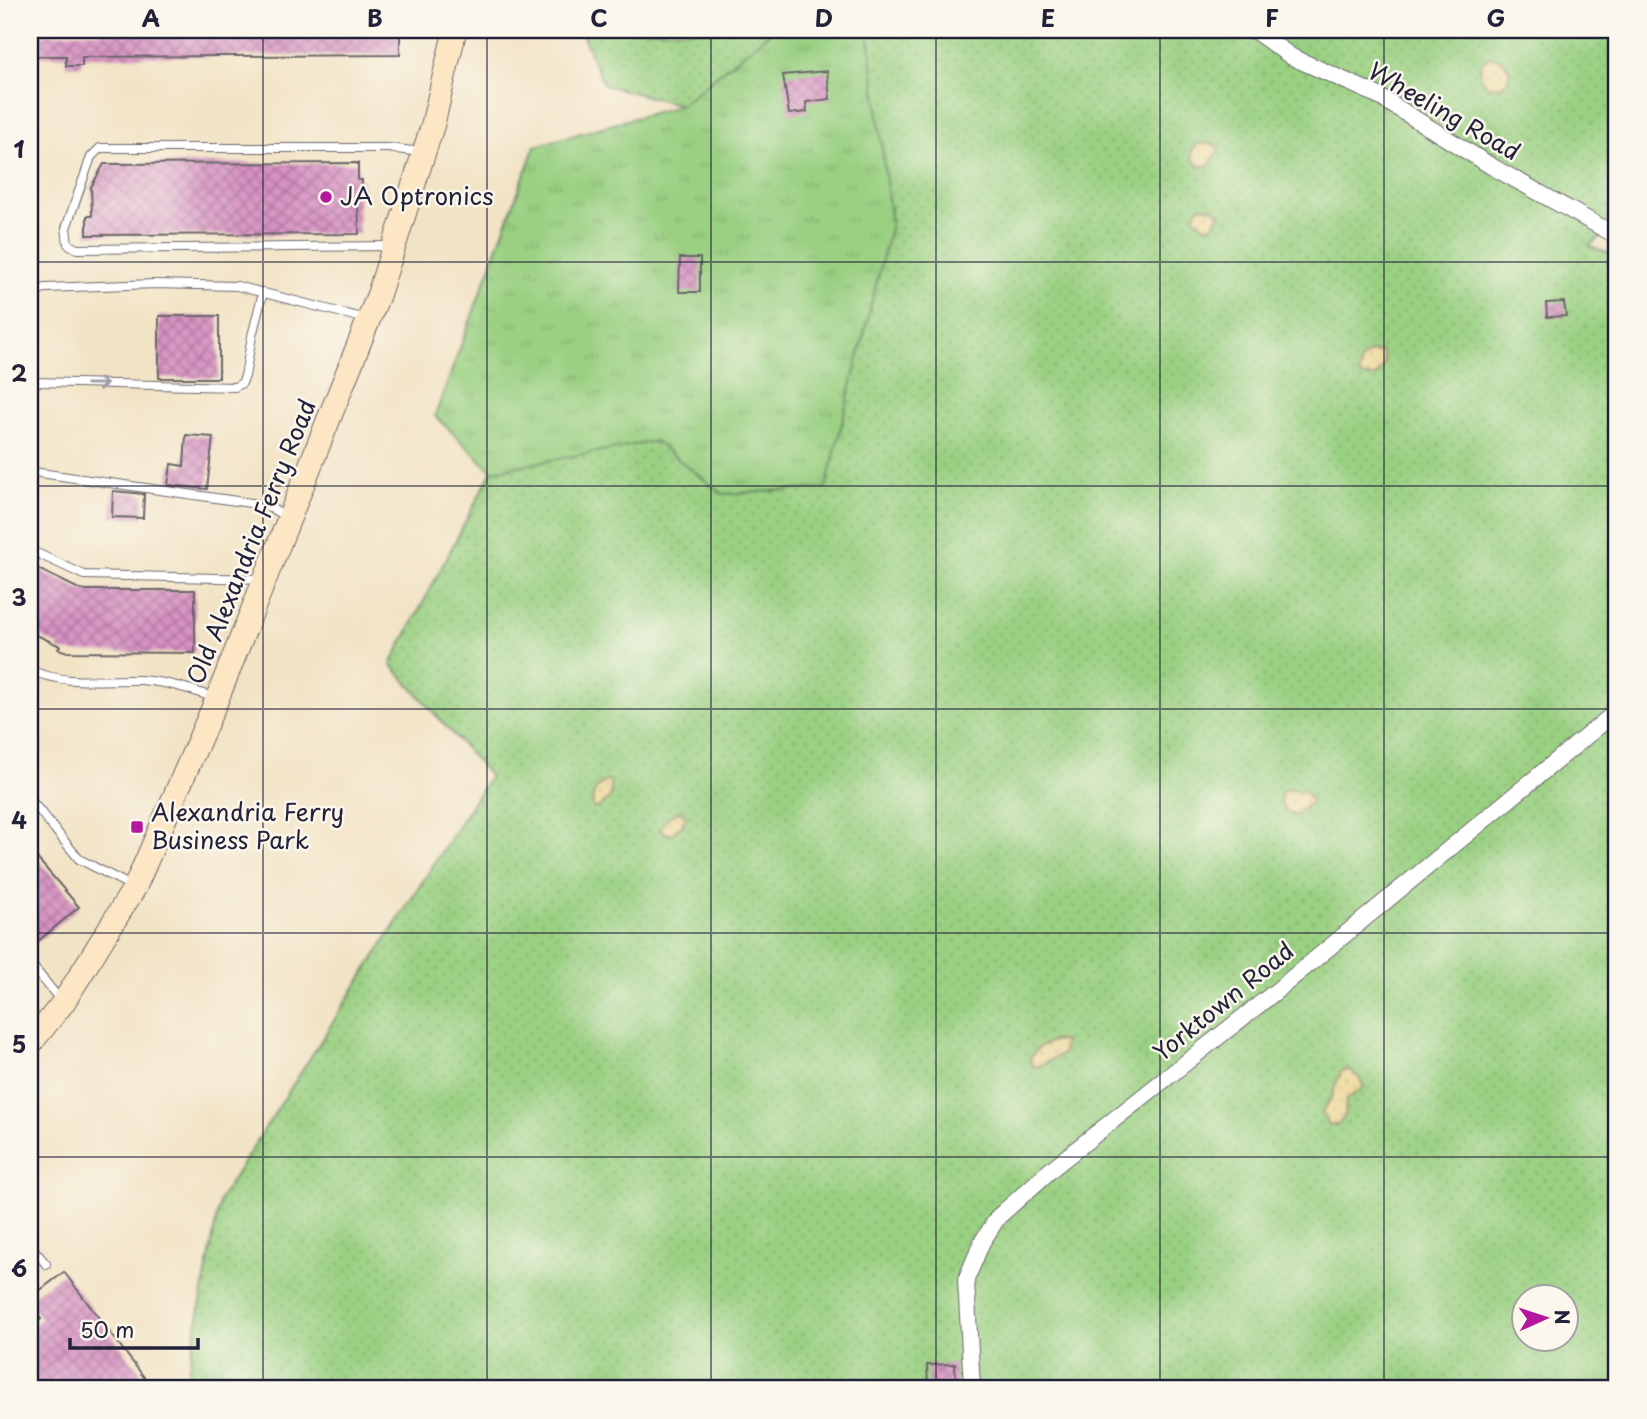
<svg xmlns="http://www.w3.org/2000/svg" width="1647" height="1419" font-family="'Playpen Sans',sans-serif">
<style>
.grass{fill:url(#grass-dots);stroke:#5e795e;stroke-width:2;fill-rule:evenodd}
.sand{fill:url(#sand-dots);stroke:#887e6c;stroke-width:2}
.park{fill:url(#park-tufts);stroke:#5e795e;stroke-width:2}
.building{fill:url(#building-cross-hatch)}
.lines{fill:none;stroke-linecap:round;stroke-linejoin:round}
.lane-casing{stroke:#6b666b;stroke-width:10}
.street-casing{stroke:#6b666b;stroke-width:18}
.secondary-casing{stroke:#6b666b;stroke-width:25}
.lane{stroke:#fff;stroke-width:8}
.street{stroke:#fff;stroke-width:16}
.secondary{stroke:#fce6c4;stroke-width:23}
.oneway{stroke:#9c9ca7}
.grid{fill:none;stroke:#22223b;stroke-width:2;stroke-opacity:0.55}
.poi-dot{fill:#b5179e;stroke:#fbf7ec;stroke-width:2.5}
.labels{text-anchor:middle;stroke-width:5;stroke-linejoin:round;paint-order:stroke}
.street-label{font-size:24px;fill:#22223b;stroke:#fbf7ec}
.poi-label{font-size:24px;fill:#22223b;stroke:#fbf7ec;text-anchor:start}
.neatline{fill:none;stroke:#22223b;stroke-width:2.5}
.grid-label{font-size:23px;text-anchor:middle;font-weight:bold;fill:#22223b}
</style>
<defs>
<pattern id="grass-dots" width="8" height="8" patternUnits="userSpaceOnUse" patternTransform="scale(1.75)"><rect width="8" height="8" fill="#9ad082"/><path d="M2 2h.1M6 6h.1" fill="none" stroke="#84b271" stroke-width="1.8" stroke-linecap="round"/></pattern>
<pattern id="sand-dots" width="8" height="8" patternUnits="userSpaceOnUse" patternTransform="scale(1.75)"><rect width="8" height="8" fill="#eeda9e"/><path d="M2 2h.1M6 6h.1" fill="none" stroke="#ccbb89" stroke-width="1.8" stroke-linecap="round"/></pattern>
<pattern id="park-tufts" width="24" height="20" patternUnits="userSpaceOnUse" patternTransform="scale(1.75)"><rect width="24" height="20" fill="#9ad082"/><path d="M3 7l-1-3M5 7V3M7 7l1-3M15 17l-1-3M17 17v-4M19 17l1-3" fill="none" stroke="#84b271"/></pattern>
<pattern id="building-cross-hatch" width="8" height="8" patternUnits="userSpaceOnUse" patternTransform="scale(1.75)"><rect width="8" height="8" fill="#d792c2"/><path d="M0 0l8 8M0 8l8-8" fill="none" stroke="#ae779f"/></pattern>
</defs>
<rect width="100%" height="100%" fill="#fbf7ec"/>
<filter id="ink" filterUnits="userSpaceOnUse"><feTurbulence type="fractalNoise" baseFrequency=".0143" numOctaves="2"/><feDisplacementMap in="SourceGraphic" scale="14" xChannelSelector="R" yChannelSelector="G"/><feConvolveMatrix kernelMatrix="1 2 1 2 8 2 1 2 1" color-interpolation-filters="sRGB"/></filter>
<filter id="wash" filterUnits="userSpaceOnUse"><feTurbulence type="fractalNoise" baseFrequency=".00686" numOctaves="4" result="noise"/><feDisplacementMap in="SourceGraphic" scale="28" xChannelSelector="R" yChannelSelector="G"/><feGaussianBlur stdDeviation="1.57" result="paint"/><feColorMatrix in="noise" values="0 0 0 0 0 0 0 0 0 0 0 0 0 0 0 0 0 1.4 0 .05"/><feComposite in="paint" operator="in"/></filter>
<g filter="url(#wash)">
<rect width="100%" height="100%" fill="#f2e3c5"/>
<path class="grass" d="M580,30H773L681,105L604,85Z
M868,30H1617V223L1589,246L1617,256V1389H185L220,1199L490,776L391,664L492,471L655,441L723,494L891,224ZM1524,1296H1566V1338H1524Z"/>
<path class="sand" d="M1489,57L1502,60L1510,70L1508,80L1500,87L1488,86L1481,78L1480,64Z
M1210,143L1220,148L1210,164L1200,167L1193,160L1192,150L1198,144Z
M1200,206L1213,208L1220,214L1212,226L1202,225L1195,218V213Z
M1370,352H1382C1388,363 1383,369 1375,377H1363L1359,374L1361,360Z
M608,780L611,786L610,798L599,807L593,808C591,793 595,787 608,780Z
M1287,789L1305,792L1312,801L1295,816C1283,810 1279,806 1281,792Z
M680,811L686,816L682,826L670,835L660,830C663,819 670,816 680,811Z
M1055,1041H1064L1063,1054C1052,1058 1046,1065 1034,1067L1029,1060C1036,1048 1042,1044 1055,1041Z
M1350,1070L1360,1079L1364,1087L1346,1100L1345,1116L1338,1125H1328L1322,1113L1331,1098L1341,1071Z"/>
<path class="park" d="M773,30H868L891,224L826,488L723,494L655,441L492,471L435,416L535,146L681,105Z"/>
<g id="blocks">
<path class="building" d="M295,30L400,32V55L82,57V66H66V56H30V35L88,32L192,34Z
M827,71L830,99L806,102L807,112L789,114L783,75Z
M358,163V180H362V198H358L359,234L87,235V216H92L91,187L104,164Z
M680,258H700V292H679Z
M1564,302L1566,316L1547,317L1546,303Z
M159,316H219V378H159Z
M186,435L213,437L207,489L168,485L171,464L184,466Z
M113,491L144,494L143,518L112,517Z
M30,565L81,590H195V653L68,652L58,649L60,646L30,632Z
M30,850L79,907L30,948Z
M64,1272L153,1389H30V1328L41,1319L30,1304V1298Z
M955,1364L956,1385L928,1386L927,1365Z"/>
</g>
</g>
<g filter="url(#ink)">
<use href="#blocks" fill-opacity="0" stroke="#6b666b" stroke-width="2"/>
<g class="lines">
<defs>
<path id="lane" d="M392,246L77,249L68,244L66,228L91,157L100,148H388L421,152
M30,293L45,288L156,284L237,286L366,319
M30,378L37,382L235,387L242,383L245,376L252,336L263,292
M33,472L265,505L287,517
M30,550L84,575L263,579
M30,670C66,686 103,679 141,680C168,682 190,689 215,698
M30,799L79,859L131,886
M30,963L61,1001
M30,1245L46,1264"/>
<path id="street" d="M1249,30L1255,31L1292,57L1375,94L1491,166L1617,236
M972,1387L966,1280L982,1242L998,1217L1054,1167L1275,992L1617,711"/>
<path id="secondary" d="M30,1044L63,1003L135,887L217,699L378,296L433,124L455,30"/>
</defs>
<use href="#lane" class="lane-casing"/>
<use href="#street" class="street-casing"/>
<use href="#secondary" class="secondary-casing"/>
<use href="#lane" class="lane"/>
<use href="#street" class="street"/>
<use href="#secondary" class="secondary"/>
</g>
<defs><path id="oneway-shaft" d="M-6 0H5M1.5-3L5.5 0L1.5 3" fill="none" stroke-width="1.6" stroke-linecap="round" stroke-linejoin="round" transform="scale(1.75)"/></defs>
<use class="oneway" href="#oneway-shaft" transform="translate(97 384) rotate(1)"/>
</g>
<path class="grid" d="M263,30V1389M487,30V1389M711,30V1389M936,30V1389M1160,30V1389M1384,30V1389M30,262H1617M30,486H1617M30,709H1617M30,933H1617M30,1157H1617"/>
<g class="poi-dot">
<circle cx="326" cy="197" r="7"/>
<rect x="130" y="820" width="14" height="14" rx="3.5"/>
</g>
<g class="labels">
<g class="street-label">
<text transform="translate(1444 112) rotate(30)" y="8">Wheeling Road</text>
<text transform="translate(252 542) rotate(-68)" y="8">Old Alexandria Ferry Road</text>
<text transform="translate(1224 1002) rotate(-39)" y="8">Yorktown Road</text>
</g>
<g class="poi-label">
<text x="340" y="205">JA Optronics</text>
<text x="151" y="821">Alexandria Ferry<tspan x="151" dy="28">Business Park</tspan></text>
</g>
</g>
<rect width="1647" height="1419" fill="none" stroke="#fbf7ec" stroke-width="77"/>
<g transform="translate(1545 1318) rotate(87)"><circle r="33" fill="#fbf7ec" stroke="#a4a2a5" stroke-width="2"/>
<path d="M0-5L12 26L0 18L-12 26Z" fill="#b5179e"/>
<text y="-10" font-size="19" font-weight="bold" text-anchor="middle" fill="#22223b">N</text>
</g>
<path d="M70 1338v10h128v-10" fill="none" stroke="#22223b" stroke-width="3.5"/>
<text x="80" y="1338" font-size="21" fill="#22223b" stroke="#fbf7ec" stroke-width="5" paint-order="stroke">50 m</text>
<rect x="38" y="38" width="1570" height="1342" class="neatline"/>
<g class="grid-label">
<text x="151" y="27">A</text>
<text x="375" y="27">B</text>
<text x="599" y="27">C</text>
<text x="824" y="27">D</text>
<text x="1048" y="27">E</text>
<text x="1272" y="27">F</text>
<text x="1496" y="27">G</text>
<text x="19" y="158">1</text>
<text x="19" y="382">2</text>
<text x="19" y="606">3</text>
<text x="19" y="829">4</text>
<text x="19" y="1053">5</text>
<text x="19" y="1277">6</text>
</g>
</svg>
